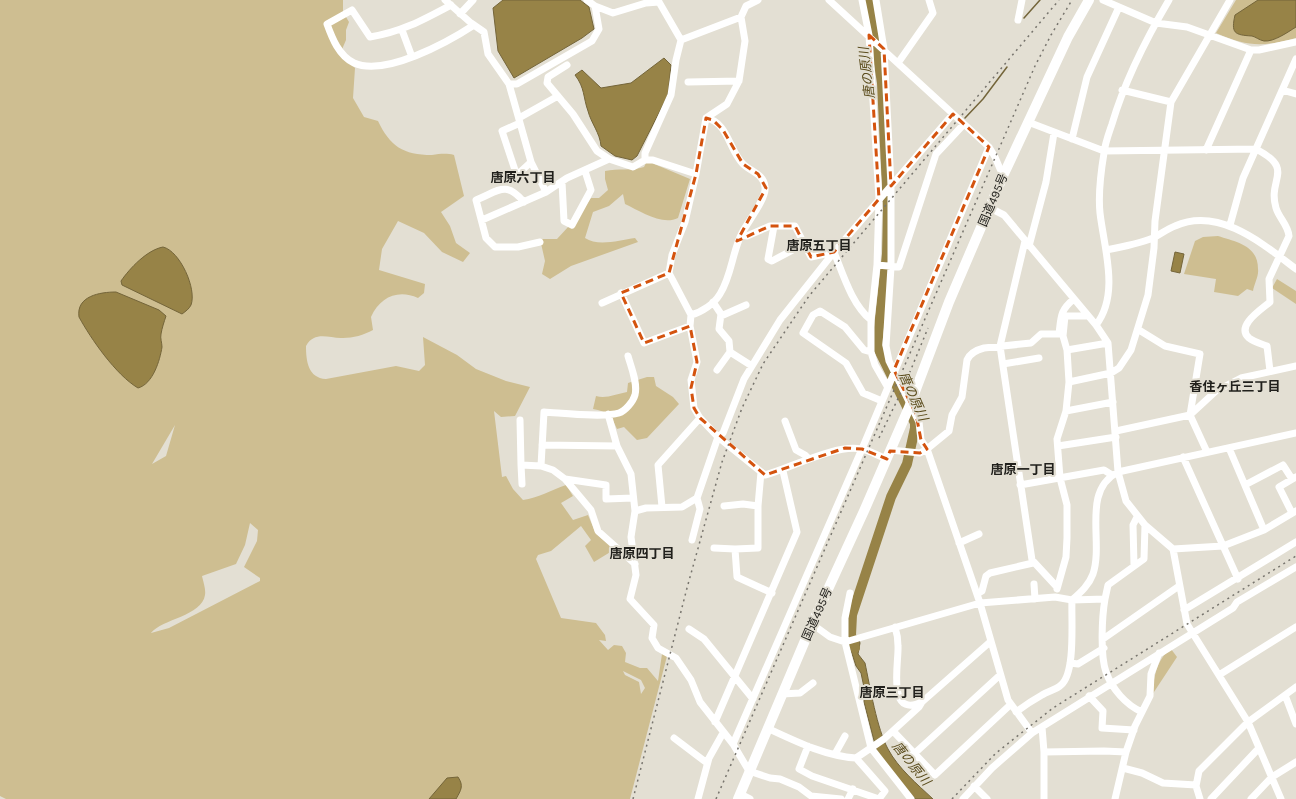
<svg xmlns="http://www.w3.org/2000/svg" width="1296" height="799" font-family="Karla,'Noto Sans JP',sans-serif">
<style>
.green{fill:#cebe91;fill-rule:evenodd}
.water{fill:#978347;stroke:#74653a}
.lines{fill:none;stroke-linecap:round;stroke-linejoin:round}
.stream{stroke:#74653a;stroke-width:1.5}
.river{stroke:#978347;stroke-width:10}
.minor{stroke:#fff;stroke-width:7}
.highway{stroke:#fff;stroke-width:10}
.rail{stroke:#77746d;stroke-width:1.5;stroke-dasharray:2 4;stroke-linecap:butt}
.marked{fill:none;stroke:#d4530e;stroke-width:3;stroke-dasharray:8 5;stroke-linejoin:round}
.labels{text-anchor:middle;stroke-width:4;stroke-linejoin:round;paint-order:stroke}
.street-label{font-size:12px;fill:#21201c;stroke:#e3dfd3}
.water-label{font-size:13px;font-style:italic;fill:#5a4b1b;stroke:#e3dfd3}
.neighbourhood-label{font-size:13px;font-weight:bold;fill:#21201c;stroke:#e3dfd3}
</style>
<rect width="100%" height="100%" fill="#e3dfd3"/>
<path class="green" d="M0,0H343V12L349,22L346,30V40L340,54L355,68L353,98L364,117L378,121C390,146 403,155 432,155C440,154 446,153 454,155L464,196L441,212L450,226L456,243L470,253L463,262L442,252L424,233L398,221L382,249L379,270L425,284L424,293L418,298C398,289 380,297 371,317L373,330C364,335 353,338 343,338C330,339 315,330 306,346C306,361 308,378 326,379L396,366L419,371L425,365L423,337L457,355L476,369L506,381L530,387L515,416L501,417L494,411L502,477L506,476L513,489L523,500C538,498 551,490 566,485L573,496L561,503L573,520L588,515L596,534L612,547V551L594,562L585,546L591,540L581,526L551,551L538,555L536,559L561,618L596,623L605,635L606,641L599,640L608,650L614,645L622,646L626,653L625,662L640,668H647L658,681L662,654L667,656L630,799H6L0,796ZM175,425L166,456L152,464ZM250,523L258,530L257,541L244,567L260,578V581L169,628L151,633C162,619 202,616 205,595C206,589 203,581 202,576L236,564L245,545ZM623,671L641,680L645,688L641,694L639,682L625,675Z
M1236,0H1296V38C1263,47 1248,47 1216,33Z
M647,161L690,179L678,218C662,226 640,211 625,204L623,194L609,206L593,212L585,238C598,247 620,240 635,238L638,242L571,266L550,279L542,274L545,261L540,239H557L580,214L591,198H599L608,190L605,179V171C618,168 631,171 644,167Z
M1218,236C1236,242 1258,245 1258,269C1259,276 1254,284 1253,291L1247,289L1238,296L1214,292L1216,279L1184,274L1195,241L1203,237Z
M1277,279L1296,291V304L1272,288Z
M647,377H654L656,386L673,397L679,404L647,438L637,440L624,427L617,429C612,417 607,411 593,409L596,396C606,399 616,394 627,392L628,383Z
M1171,649L1177,657L1152,695C1154,679 1156,659 1171,649Z"/>
<path class="water" d="M503,0H580L589,7L594,29L582,38L514,78L498,51L493,8Z
M1258,0H1296V27C1288,32 1274,42 1264,41C1259,40 1256,37 1252,36C1234,35 1231,33 1235,15Z
M664,58L671,65L668,95L637,156L632,160L615,156L601,146C600,133 591,123 588,111C583,97 585,88 575,75L582,70L601,88L631,83Z
M163,247C180,251 197,289 191,305C189,309 186,311 182,314L122,285L121,281C130,268 147,250 163,247Z
M1175,252L1184,254L1180,273L1171,271Z
M116,292L159,310L166,316C164,322 162,328 161,334C160,338 162,343 162,347C160,360 153,384 138,388C116,375 91,339 79,317C76,296 100,292 116,292Z
M851,635L858,636L860,643L858,654L865,663C870,687 877,729 888,749C898,768 917,784 933,799H915L877,752L864,702L865,692L861,673L856,666L847,638Z
M458,777C464,786 461,790 456,799H429L447,778Z"/>
<g class="lines">
<path class="stream" d="M1024,18L1040,0
M965,118L983,99L1007,67"/>
<path class="river" d="M855,648L851,635L852,615L891,497L907,464L915,428V423L877,346L887,254L888,209L882,83L869,0"/>
<path class="minor" d="M445,0L471,23L484,32L488,54L509,84L531,162L546,192L567,178L609,159L633,167L645,160V153L671,95L676,60L681,40L659,2
M587,0L595,6L613,13L646,3L659,2
M758,0L746,6L741,17L745,41L739,81L727,104L706,118L696,174L685,222L672,255L669,273L691,315L690,326L697,362L691,380L694,408L700,418L718,437L765,475C791,468 835,444 861,449C869,450 878,456 887,459
M829,0L989,147L995,157L1003,176
M862,0L869,35L879,199L877,265L871,320
M876,0L884,49L891,185V267L886,346L889,361L919,422L921,440L927,449L949,431L952,415L962,397L967,360C970,353 976,350 984,348L1031,343L1041,334H1059C1061,317 1060,310 1074,299
M1103,0L1156,23L1187,27L1251,50H1259L1296,42
M451,5C423,20 401,32 370,37L352,10L327,24C332,38 339,56 354,63C385,77 448,42 474,25
M460,14L473,0
M1018,20L1022,0
M402,30L412,57
M681,40L741,17
M898,63L933,13L929,0
M567,65L548,77L547,83L573,114L597,151L609,159
M688,82L739,81
M509,84H517L592,41L599,29L595,6
M1122,90L1171,102
M1282,90L1296,94
M519,118L558,96
M1028,122L1104,151L1256,149C1296,170 1267,178 1276,208C1279,218 1288,225 1289,236L1269,279L1270,302C1262,309 1235,326 1249,338C1254,342 1262,344 1267,346L1270,371
M520,123L502,131L515,170L518,174L531,162
M1072,139L1087,77L1119,7
M1206,150L1251,50
M645,160H653L696,174
M562,182L564,221L572,225L591,190L585,171
M524,202C505,180 499,191 476,200L486,238L495,247H518L540,242
M990,208L1004,215L1096,325L1108,343L1118,472L1126,501L1145,525L1173,549L1187,624L1248,722L1281,799
M482,220L546,192
M1230,225L1243,178L1296,59
M774,226L768,259L772,261L804,244
M741,235L747,236L770,226H795L811,257L834,252
M1025,241L1000,346L1032,560L1057,587
M1029,246L1046,182L1054,133
M1106,250C1122,247 1138,244 1153,238C1161,234 1167,229 1175,226C1219,206 1263,244 1296,269
M834,252C843,274 852,305 871,320V352L875,365L887,386
M877,265L899,267L936,154L964,124
M621,293L644,343L690,326
M713,302L721,314L719,329L729,341L730,352L752,366
M602,303L669,273
M691,315C702,312 714,304 720,294C732,275 732,252 742,233C747,223 767,198 765,187C764,174 751,172 743,164C729,150 728,122 706,118
M721,316L746,305
M1096,325C1120,294 1104,248 1100,213C1098,194 1101,171 1104,153C1105,143 1109,133 1112,124C1125,80 1146,39 1169,0
M1139,330L1165,346L1200,354L1190,415L1207,452
M1067,350L1108,343
M871,352L864,350L845,327L820,311L813,315L803,333L846,363L863,393L882,401
M628,356C631,367 638,383 635,395C633,402 625,411 619,413C603,418 562,413 544,412L541,466L553,470L565,479L606,485V499L633,498
M1003,364L1039,358
M717,370L730,352
M1069,382L1111,373L1119,368L1131,350L1148,295L1154,248L1155,221L1171,102L1230,0
M1066,411L1113,402
M608,414L617,446L631,474L635,511L631,537L636,575L630,599L654,625L652,638L658,648L676,658L691,680L700,702L733,744L749,771L770,778L780,779L799,787L811,796L841,799
M520,420L521,465L541,466
M785,421L796,450L805,455L809,459
M1116,431L1190,415L1216,391L1241,378L1296,366
M542,445L617,446
M1058,446L1116,437
M1229,448L1264,530
M890,450L920,453L927,449L980,603L1008,700L1032,733
M1183,457L1238,579
M521,465L522,484
M761,472L758,506V548L735,549L737,577L772,593
M565,479L591,510L598,531L635,564
M1020,485L1104,470L1112,475
M1245,485L1283,465L1292,479
M724,506L743,504L758,506
M662,507L658,465L700,418
M635,511L646,508L682,507L697,498L718,437L723,433L744,379L780,320L834,252L953,114
M1292,513L1279,487L1296,477
M692,540L700,509L697,498
M959,543L979,534
M714,548L735,549
M1173,549L1223,546L1264,530L1296,511
M1134,565L1133,525L1137,517
M1034,584L1035,599
M1057,589L1066,557L1067,538V505L1060,478L1057,439L1066,411L1069,382L1067,350L1063,336L1065,316H1088
M850,593L845,618V642L871,748L911,799
M977,594L982,591L986,576L990,573L1033,563
M1105,599L1108,585L1144,559L1145,525
M1184,610L1296,542
M812,624L830,637L845,642L980,603L1055,597L1072,600L1105,599C1102,616 1100,655 1106,672C1112,689 1126,705 1142,712
M895,627C897,633 898,640 898,646C899,663 886,719 922,702
M689,629L704,639L753,699
M1103,639L1179,586
M1070,663L1078,664L1104,648
M1219,675L1296,627
M782,694L800,693L813,683
M1285,695L1296,724
M1089,696L1103,711L1102,728L1134,730
M1016,712C1024,706 1033,700 1042,695C1048,691 1056,690 1061,685C1076,673 1071,618 1072,600C1081,592 1089,585 1093,574C1104,541 1081,491 1118,472L1296,433
M715,722L797,532L783,471
M1042,727L1044,752V799
M767,728C795,741 825,756 856,758L884,739L919,707L922,702L990,642
M893,731L935,775L1010,705
M674,738L707,763
M733,744L862,449L989,147
M808,746L799,769L812,776L879,799L885,791L856,758
M1044,752L1104,751L1126,752
M915,753L1000,675
M835,754L845,736
M1123,768L1142,773L1163,783L1196,785
M974,786L987,799
M740,794L750,799
M698,799L709,758L723,733
M848,799L853,789
M963,799L992,768L1032,733L1233,608L1237,602L1296,567
M1115,799L1126,752L1135,726L1150,696L1151,674L1159,653
M1200,799L1196,786L1199,771L1248,722L1296,687
M1211,799L1259,748
M1251,799L1272,777L1296,762"/>
<path class="highway" d="M738,799L812,624L864,511L910,405L949,302L1003,176L1068,37L1089,0"/>
<path class="rail" d="M879,438L905,384L928,328
M633,799L687,588L722,462L742,408L763,364L809,296L1059,0
M716,799L1035,66L1051,35L1072,0
M952,799L996,753L1053,708L1296,556"/>
</g>
<path class="marked" d="M869,35L884,49L891,186L953,114L989,147L894,370L916,414L921,440L927,449L920,453L890,451L887,459L862,449L845,448L765,475L700,418L694,408L691,388L697,362L690,326L644,343L621,293L669,273L696,174L706,118L713,120L723,130L743,164L758,174L766,188L737,241L770,226H795L811,257L834,252L879,199Z"/>
<g class="labels">
<g class="street-label">
<text transform="translate(993 200) rotate(-67)" y="4">国道495号</text>
<text transform="translate(817 614) rotate(-66)" y="4">国道495号</text>
</g>
<g class="water-label">
<text transform="translate(866 73) rotate(-97)" y="5">唐の原川</text>
<text transform="translate(914 396) rotate(66)" y="5">唐の原川</text>
<text transform="translate(912 763) rotate(51)" y="5">唐の原川</text>
</g>
<g class="neighbourhood-label">
<text x="523" y="182">唐原六丁目</text>
<text x="819" y="250">唐原五丁目</text>
<text x="1235" y="391">香住ヶ丘三丁目</text>
<text x="1023" y="474">唐原一丁目</text>
<text x="642" y="558">唐原四丁目</text>
<text x="892" y="697">唐原三丁目</text>
</g>
</g>
</svg>
